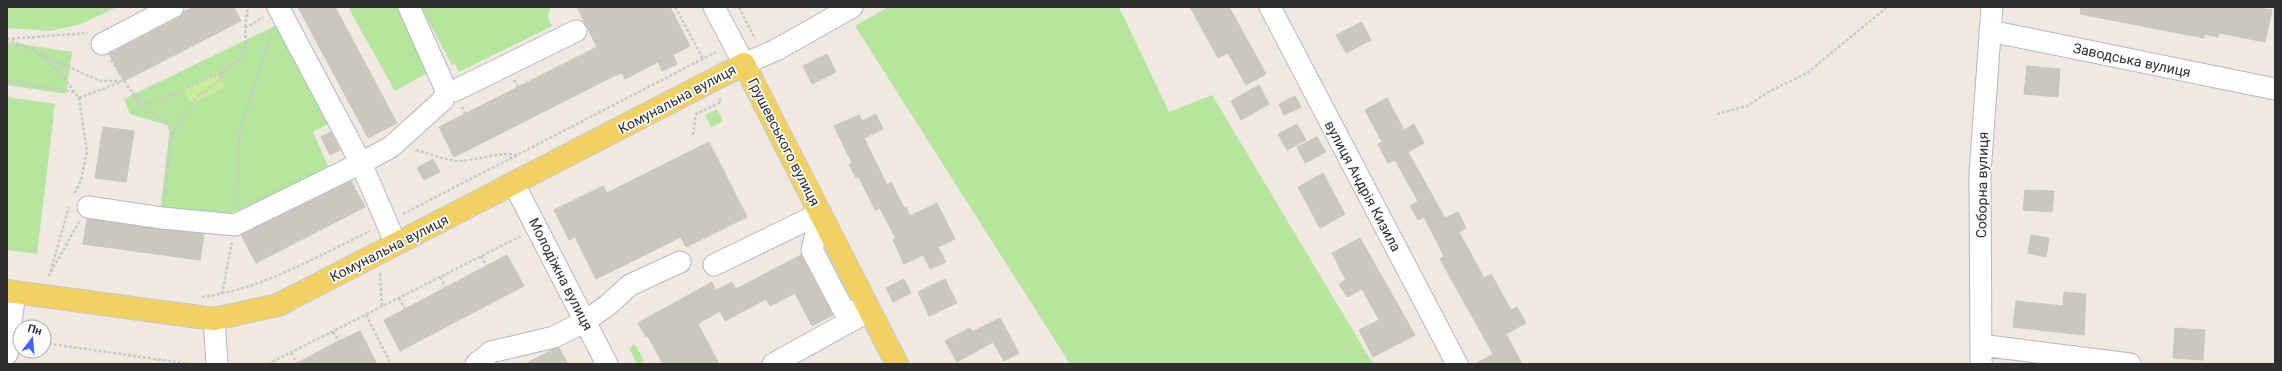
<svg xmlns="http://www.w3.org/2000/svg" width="2282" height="371" font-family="Roboto,sans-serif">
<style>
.green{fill:#b6e59e}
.pitch{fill:#c9ec9a}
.building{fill:#cbc7bf;stroke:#cbc5ba}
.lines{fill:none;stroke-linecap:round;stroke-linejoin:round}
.minor-casing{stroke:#b4b7c1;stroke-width:23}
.major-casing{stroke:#c9c9c9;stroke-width:24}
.path{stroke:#c9c9c9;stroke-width:2.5;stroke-dasharray:3 2;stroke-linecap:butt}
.minor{stroke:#fff;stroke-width:21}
.major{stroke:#f2d163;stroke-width:22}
.labels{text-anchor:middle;stroke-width:3.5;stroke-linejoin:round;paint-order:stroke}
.street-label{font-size:14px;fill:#2e2e2e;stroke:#fff}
</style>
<rect width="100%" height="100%" fill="#efe9e1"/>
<path class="green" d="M7,7H117L81,24L50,31L7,28Z
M348,7H400L434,69L395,91Z
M421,7H551L547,16L552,26L459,72L455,64L452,65Z
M888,7H1119L1169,112L1212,95L1373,364H1070L855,26Z
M281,23L330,123L313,132L330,171L222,217L160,213L170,126L130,114L124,99Z
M7,42L72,52L66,94L7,85Z
M7,97L55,104L37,254L7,250Z
M717,109L723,121L711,127L705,115Z
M635,344L644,361L637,364L629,348Z"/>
<path class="pitch" d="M218,72L225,87L191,104L183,89Z"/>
<path class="building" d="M193,7H234L241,21L124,81L109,54L179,18L184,12Z
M298,7H335L397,123L368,138Z
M577,7H670L690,46L673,55L677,64L662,71L658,62L625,79L622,73L612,77L454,157L439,127L597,47Z
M1190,7H1229L1266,74L1246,85L1228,53L1218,58Z
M2081,7H2254L2272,10L2265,42L2219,33L2218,37L2204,34V38L2080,14Z
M1362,22L1371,40L1346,53L1336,35Z
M827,54L836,72L812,84L803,66Z
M2027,66L2060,69L2058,97L2024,94Z
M1259,85L1269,104L1241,120L1231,101Z
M1295,96L1301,107L1284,115L1279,104Z
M1387,98L1404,130L1414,124L1424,143L1408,152L1445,218L1458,212L1466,228L1459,232L1484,278L1491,274L1511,310L1517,307L1526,323L1506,334L1522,364H1475L1493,354L1440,259L1444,256L1424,217L1418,220L1410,206L1418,201L1395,160L1388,163L1378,144L1382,142L1365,110Z
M876,114L883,129L864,138L887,185L891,182L904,208L906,207L910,216L937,203L955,239L938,247L946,262L930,269L923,255L904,264L893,240L896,239L880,208L875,210L859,177L856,178L849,164L852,163L834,126L859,115L862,121Z
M1297,124L1306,140L1287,150L1278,134Z
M103,127L134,131L126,182L95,178Z
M331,132L340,150L330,155L321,137Z
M1317,137L1326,152L1305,163L1297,147Z
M709,142L747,217L686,247L681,237L596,279L575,237L569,240L554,210L603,186L607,193Z
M433,159L440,172L424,180L417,168Z
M1323,173L1345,214L1320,228L1298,187Z
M351,181L365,207L256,263L241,235Z
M2025,190L2054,191L2052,212L2023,210Z
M87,219L204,234L200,260L83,244Z
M2031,235L2049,238L2046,257L2028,253Z
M1360,238L1415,335L1373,357L1359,330L1379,320L1362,289L1347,297L1339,284L1346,280L1332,253Z
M507,255L524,286L400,351L384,320Z
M801,255L833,315L812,326L795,293L770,306L766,299L725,321L720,311L698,324L719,364H663L648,336L646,337L638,323L712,282L716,290L732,282L736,289Z
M904,279L911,293L893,302L886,288Z
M945,279L957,303L929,316L918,292Z
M2064,292L2086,294L2084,335L2013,327L2016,301L2063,306Z
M1000,318L1019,353L1004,361L993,342L957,362L945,341L970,328L972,332Z
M2175,328L2205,330L2203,360L2173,358Z
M360,331L377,364H295L339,341Z
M559,348L568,364H525L552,350Z"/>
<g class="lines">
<defs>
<path id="minor" d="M714,7L744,64L776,50L852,7
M1270,7L1457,364
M1990,31L2275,89
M102,44L173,7
M446,90L454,91L576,31
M514,184L607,364
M88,207L162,218L235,225L361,163L278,7
M821,213L812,250L844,311L869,312
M396,244L361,163L391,147L443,100L446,90L409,7
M714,265L821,213
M214,319L217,364
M1981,345L2130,364
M7,354L15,292
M476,364L491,352L554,337L584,322L608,305L630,285L680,262
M773,364L867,312
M1981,364L1980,173L1992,7"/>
<path id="major" d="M7,291L214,319L278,305L744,64L897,364"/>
</defs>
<use href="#minor" class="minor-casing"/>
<use href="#major" class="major-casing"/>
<path class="path" d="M675,7L703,59
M739,7L755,39
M245,27L248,7
M7,39L88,33
M7,39L34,50L62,75L79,98L87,152L81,180L75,193
M40,54L100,81H123
M111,60L142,108L167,123L172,134L164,201
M514,80L518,87
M7,81L74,92
M133,93L142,101L156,102L224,71
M79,98L121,82
M462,107L465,114
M1717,114L1747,106L1770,91L1807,73L1887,7
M172,134L195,99L217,82L224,71L241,58L246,44L245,28L263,17
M693,135L696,114L721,102L719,97
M416,150C428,153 444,160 458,161C478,161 498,151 518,155
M237,204L239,134L271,33
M403,214L716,52
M481,256L487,266
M51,272L79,222
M380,273L382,307
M49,276L69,207
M440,277L446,288
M222,294L232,242
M202,297C262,289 316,257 370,231
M399,298L405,309
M366,315L391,364
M333,332L339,341
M44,343L191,364
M291,353L297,363
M268,364L521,236"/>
<use href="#minor" class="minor"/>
<use href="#major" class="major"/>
</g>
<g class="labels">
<g class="street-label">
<text transform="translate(2132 60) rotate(12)" y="5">Заводська вулиця</text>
<text transform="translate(677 99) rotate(-28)" y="5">Комунальна вулиця</text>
<text transform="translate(784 142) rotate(63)" y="5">Грушевського вулиця</text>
<text transform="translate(1982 185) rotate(-89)" y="5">Соборна вулиця</text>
<text transform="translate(1363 186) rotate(62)" y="5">вулиця Андрія Кизила</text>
<text transform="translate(389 248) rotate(-27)" y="5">Комунальна вулиця</text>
<text transform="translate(561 274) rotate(63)" y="5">Молодіжна вулиця</text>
</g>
</g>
<rect width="2282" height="371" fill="none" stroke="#2e2e2e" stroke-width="16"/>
<g transform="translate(32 339) rotate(16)"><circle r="19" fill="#ffffff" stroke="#ababab"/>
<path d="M0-3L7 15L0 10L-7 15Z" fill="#4264fb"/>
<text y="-6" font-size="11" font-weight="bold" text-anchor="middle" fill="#2e2e2e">Пн</text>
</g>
</svg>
